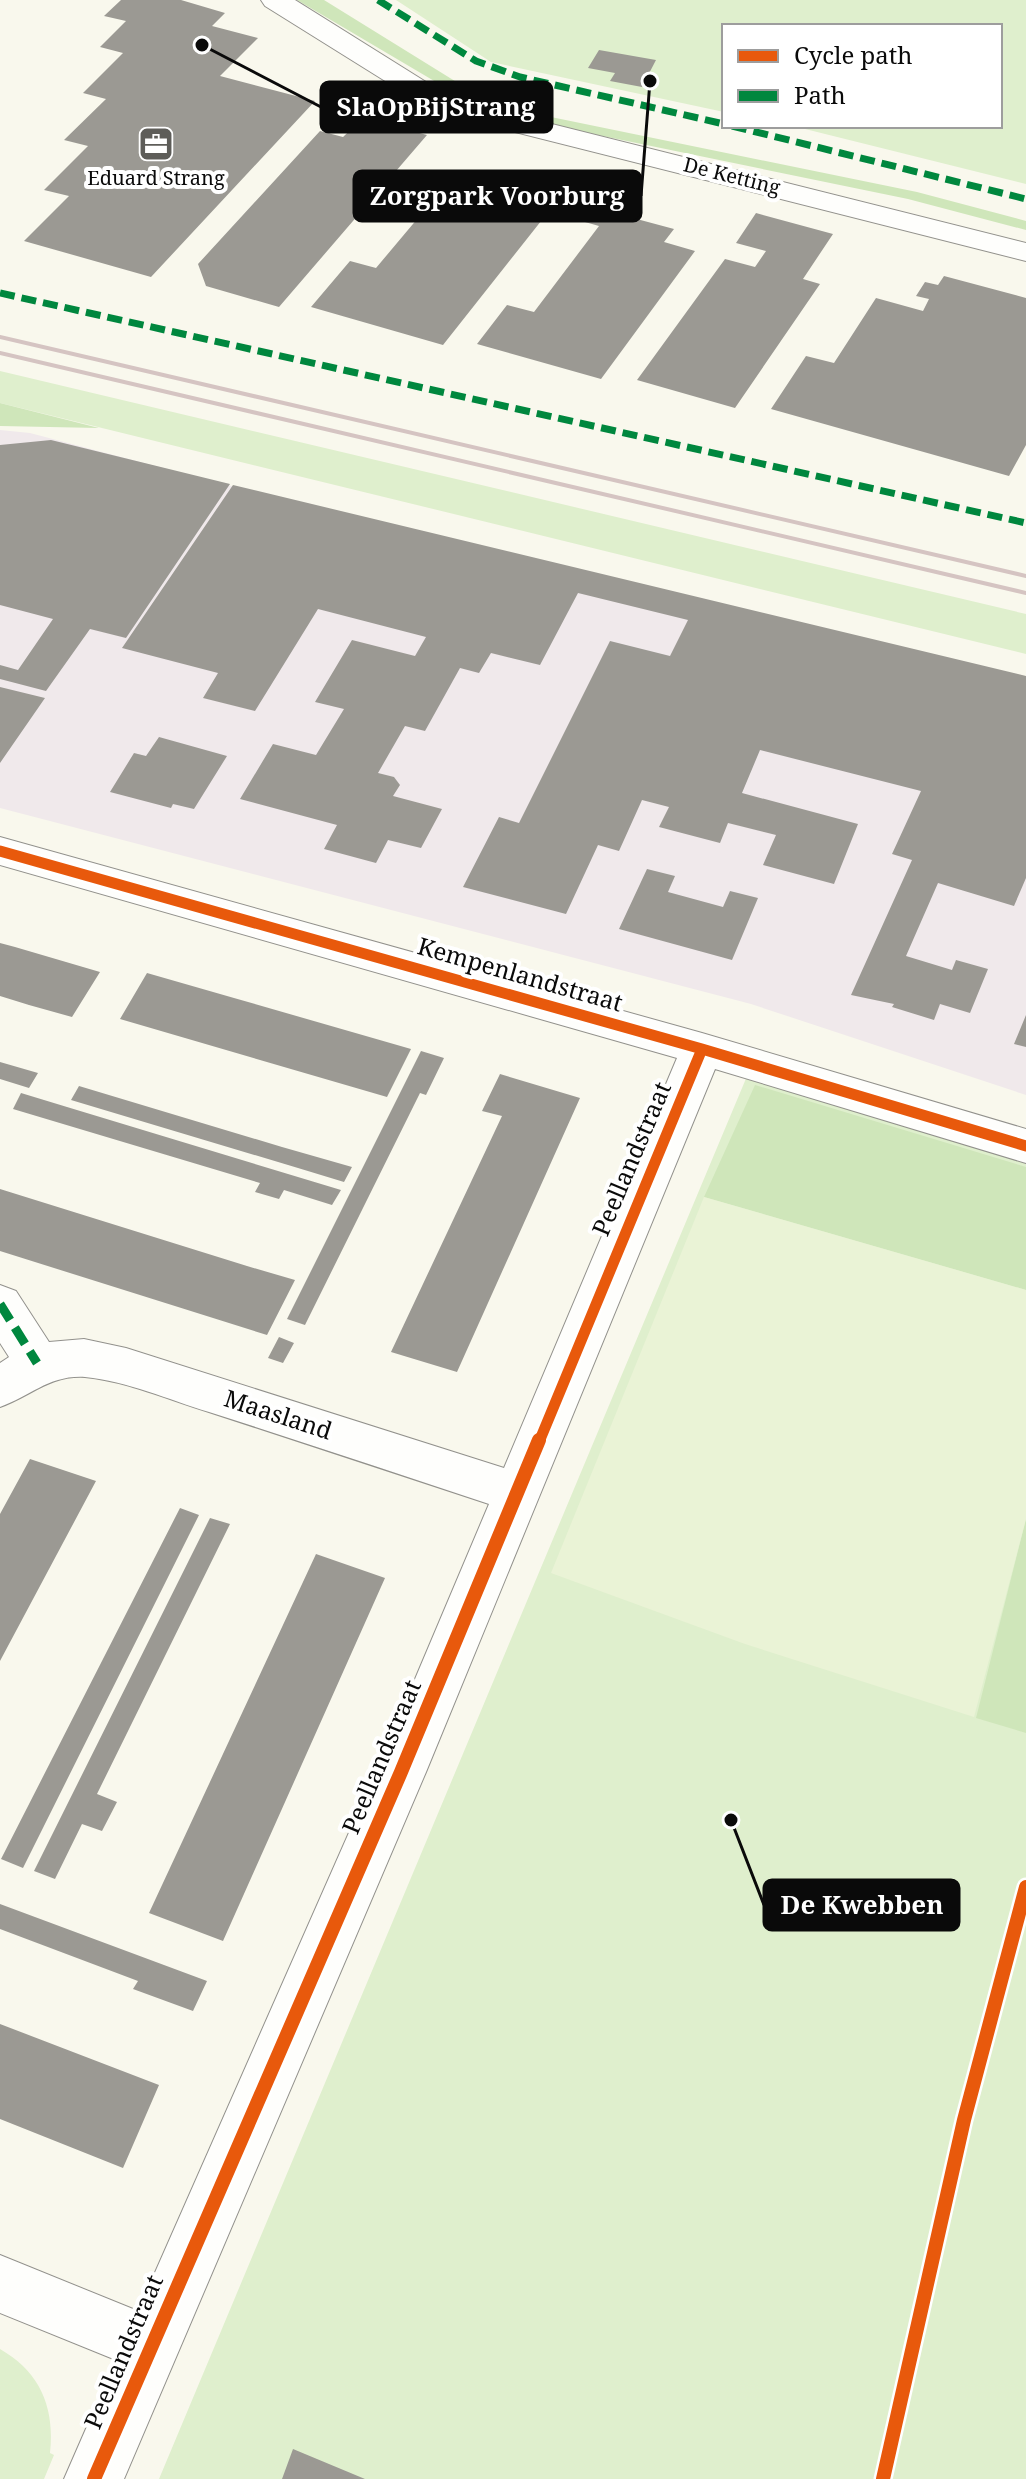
<svg xmlns="http://www.w3.org/2000/svg" width="1026" height="2479" font-family="'Noto Serif',serif">
<style>
.industrial{fill:#f0e9eb}
.green{fill:#dfefcd}
.forest{fill:#cfe6ba}
.pitch{fill:#eaf3d6}
.building{fill:#9b9993}
.lines{fill:none;stroke-linecap:round;stroke-linejoin:round}
.minor-casing{stroke:#92918c;stroke-width:2}
.minor{fill:#fefefc;fill-rule:evenodd}
.rail{stroke:#d5c4c2;stroke-width:4}
.quiet-far1{stroke:#00873e;stroke-width:7;stroke-dasharray:15 7;stroke-linecap:butt}
.quiet{stroke:#00873e;stroke-width:9;stroke-dasharray:19 9;stroke-linecap:butt}
.cycleway-far1-casing{stroke:#fff;stroke-width:16}
.cycleway-casing{stroke:#fff;stroke-width:19}
.cycleway-far1{stroke:#e8590c;stroke-width:11}
.cycleway{stroke:#e8590c;stroke-width:14}
.labels{text-anchor:middle;stroke-width:8;stroke-linejoin:round;paint-order:stroke}
.far-street-label{font-size:20px;fill:#0a0a0a;stroke:#fff}
.far-poi-label{font-size:20px;fill:#0a0a0a;stroke:#fff}
.street-label{font-size:24px;fill:#0a0a0a;stroke:#fff}
.leader{fill:none;stroke:#0a0a0a;stroke-width:3}
.callout-dot{fill:#0a0a0a;stroke:#fff;stroke-width:3}
.callout{fill:#0a0a0a;stroke:#0a0a0a;stroke-width:3}
.callout-label{font-size:26px;text-anchor:middle;font-weight:bold;fill:#fff}
</style>
<rect width="100%" height="100%" fill="#f9f8ed"/>
<path class="industrial" d="M0,430L30,433L565,574L1026,682V1095L751,1004L0,808Z"/>
<path class="green" d="M396,0H1026V184L793,126H1000V26H724V112L491,62Z
M0,371L1026,614V654L0,403Z
M750,1069L1026,1162V2479H159Z
M0,2349C40,2372 55,2407 50,2453L54,2455L44,2479H0Z"/>
<path class="forest" d="M297,0H324L471,91L512,109L917,192L1026,221V230L908,199L505,116L463,98Z
M0,403L99,428L0,426Z
M755,1085L1026,1167V1290L704,1197Z
M1026,1519V1733L976,1718Z"/>
<path class="pitch" d="M704,1197L1026,1290V1519L974,1717L745,1644L551,1573Z"/>
<path class="building" d="M121,0H181L225,13L212,26L258,38L220,76L315,101L151,277L24,241L69,196L44,190L88,146L64,140L106,99L83,93L123,53L100,47L126,21L104,16Z
M599,50L656,60L642,87L610,81L615,73L588,68Z
M363,118L427,135L279,307L206,286L198,264L320,131L343,137Z
M464,171L520,186L508,200L549,211L443,345L311,307L350,261L376,268L439,193L429,190L442,175Z
M607,211L674,229L664,242L695,251L601,379L477,344L507,305L534,312L599,226L585,222L591,214Z
M756,213L833,234L803,279L820,284L735,408L637,380L725,259L755,267L766,251L736,243Z
M944,276L1026,298V445L1009,476L771,409L806,356L834,363L876,298L923,311L929,299L916,296L925,282L938,285Z
M51,440L230,484L126,638L90,629L46,691L0,679V665L18,670L53,619L0,605V445Z
M233,485L1026,676V878L1014,906L938,883L906,956L952,970L956,960L988,969L970,1013L940,1004L934,1020L892,1007L894,1004L851,995L912,860L892,854L921,791L760,750L742,793L858,824L834,884L763,865L776,835L728,823L720,843L659,827L669,807L642,800L619,851L598,845L566,914L463,887L499,817L519,823L610,641L670,656L688,620L578,593L540,665L491,653L479,673L460,668L425,731L405,726L378,773L394,777L400,785L393,796L442,809L421,848L388,840L376,863L324,849L337,825L240,799L273,744L316,755L344,709L315,702L352,640L415,656L426,637L318,609L255,711L203,698L218,673L122,648Z
M0,687L45,698L0,763Z
M159,737L227,756L194,809L173,804L171,808L110,792L134,753L146,756Z
M647,869L675,876L668,892L723,907L730,891L758,898L732,960L619,929Z
M0,943L15,947L100,972L72,1017L29,1005L0,996Z
M147,973L234,998L411,1049L387,1097L120,1019Z
M1026,1015V1047L1014,1044Z
M421,1051L444,1058L426,1095L420,1093L305,1325L287,1319Z
M0,1062L38,1073L29,1088L0,1079Z
M500,1074L580,1098L457,1372L391,1352L502,1116L482,1111Z
M79,1086L282,1147L352,1167L344,1182L298,1168L71,1100Z
M21,1093L67,1107L341,1190L332,1205L284,1190L279,1199L255,1192L260,1183L13,1109Z
M0,1189L247,1266L295,1280L267,1335L0,1251Z
M279,1337L294,1343L283,1363L268,1358Z
M30,1459L96,1481L0,1661V1514Z
M180,1508L199,1515L23,1868L1,1859Z
M210,1518L230,1524L97,1794L117,1802L102,1831L82,1824L55,1879L34,1871Z
M316,1554L385,1578L223,1941L149,1913Z
M0,1904L207,1981L193,2011L133,1989L138,1981L0,1929Z
M0,2024L159,2085L123,2168L0,2119Z
M293,2449L365,2479H282Z"/>
<g class="lines">
<defs>
<path id="minor" d="M261,0H295L442,92L472,104L1026,243V261L452,116L422,104L265,6Z
M0,837L702,1033L1026,1129V1163L715,1069L426,1772L124,2479H64L116,2360L0,2313V2255L138,2311L377,1769L489,1504C396,1473 303,1442 209,1412C169,1400 127,1381 85,1377C49,1375 31,1396 0,1407V1363L9,1357L0,1343V1285L16,1291L49,1342L84,1339L126,1348L504,1468L677,1058L0,865Z"/>
</defs>
<use href="#minor" class="minor-casing"/>
<use href="#minor" class="minor"/>
<path class="rail" d="M0,337L1026,576
M0,353L1026,593"/>
<path class="quiet-far1" d="M378,0L476,61L520,77L724,124
M732,126L1026,199
M0,293L1026,523"/>
<path class="quiet" d="M0,1304L37,1363"/>
<defs>
<path id="cycleway-far1" d="M0,851L702,1049L1026,1146
M539,1442L702,1049"/>
<path id="cycleway" d="M94,2479L401,1772L539,1440
M883,2479L964,2120L1026,1887"/>
</defs>
<use href="#cycleway-far1" class="cycleway-far1-casing"/>
<use href="#cycleway" class="cycleway-casing"/>
<use href="#cycleway-far1" class="cycleway-far1"/>
<use href="#cycleway" class="cycleway"/>
</g>
<defs>
<symbol id="office-square" viewBox="-11 -11 22 22"><rect x="-9" y="-9" width="18" height="18" rx="4" fill="#5e5d59" stroke="#fff"/><path d="M-6-3h4V-5.5h4V-3h4V5H-6ZM-1-4.5V-3h2v-1.5ZM-6 0V1H6V0Z" fill="#fff"/></symbol>
</defs>
<g fill-rule="evenodd">
<use href="#office-square" x="136" y="124" width="40" height="40"/>
</g>
<g class="labels">
<g class="far-street-label">
<text transform="translate(732 176) rotate(14)" y="7">De Ketting</text>
</g>
<g class="far-poi-label">
<text x="156" y="185">Eduard Strang</text>
</g>
<g class="street-label">
<text transform="translate(520 975) rotate(16)" y="8">Kempenlandstraat</text>
<text transform="translate(632 1159) rotate(-67)" y="8">Peellandstraat</text>
<text transform="translate(278 1415) rotate(18)" y="8">Maasland</text>
<text transform="translate(382 1757) rotate(-67)" y="8">Peellandstraat</text>
<text transform="translate(124 2352) rotate(-67)" y="8">Peellandstraat</text>
</g>
</g>
<path class="leader" d="M202 45L321 107M650 81L641 196M731 1820L764 1905"/>
<g class="callout-dot">
<circle cx="202" cy="45" r="8"/>
<circle cx="650" cy="81" r="8"/>
<circle cx="731" cy="1820" r="8"/>
</g>
<g class="callout">
<rect x="321" y="82" width="231" height="50" rx="8"/>
<rect x="354" y="171" width="287" height="50" rx="8"/>
<rect x="764" y="1880" width="195" height="50" rx="8"/>
</g>
<g class="callout-label">
<text x="436" y="116">SlaOpBijStrang</text>
<text x="497" y="205">Zorgpark Voorburg</text>
<text x="862" y="1914">De Kwebben</text>
</g>
<rect x="722" y="24" width="280" height="104" fill="#ffffff" stroke="#9d9d9d" stroke-width="2"/>
<rect x="738" y="50" width="40" height="12" fill="#e8590c" stroke="#9d9d9d" stroke-width="2"/>
<text x="794" y="64" font-size="24" fill="#0a0a0a">Cycle path</text>
<rect x="738" y="90" width="40" height="12" fill="#00873e" stroke="#9d9d9d" stroke-width="2"/>
<text x="794" y="104" font-size="24" fill="#0a0a0a">Path</text>
</svg>
